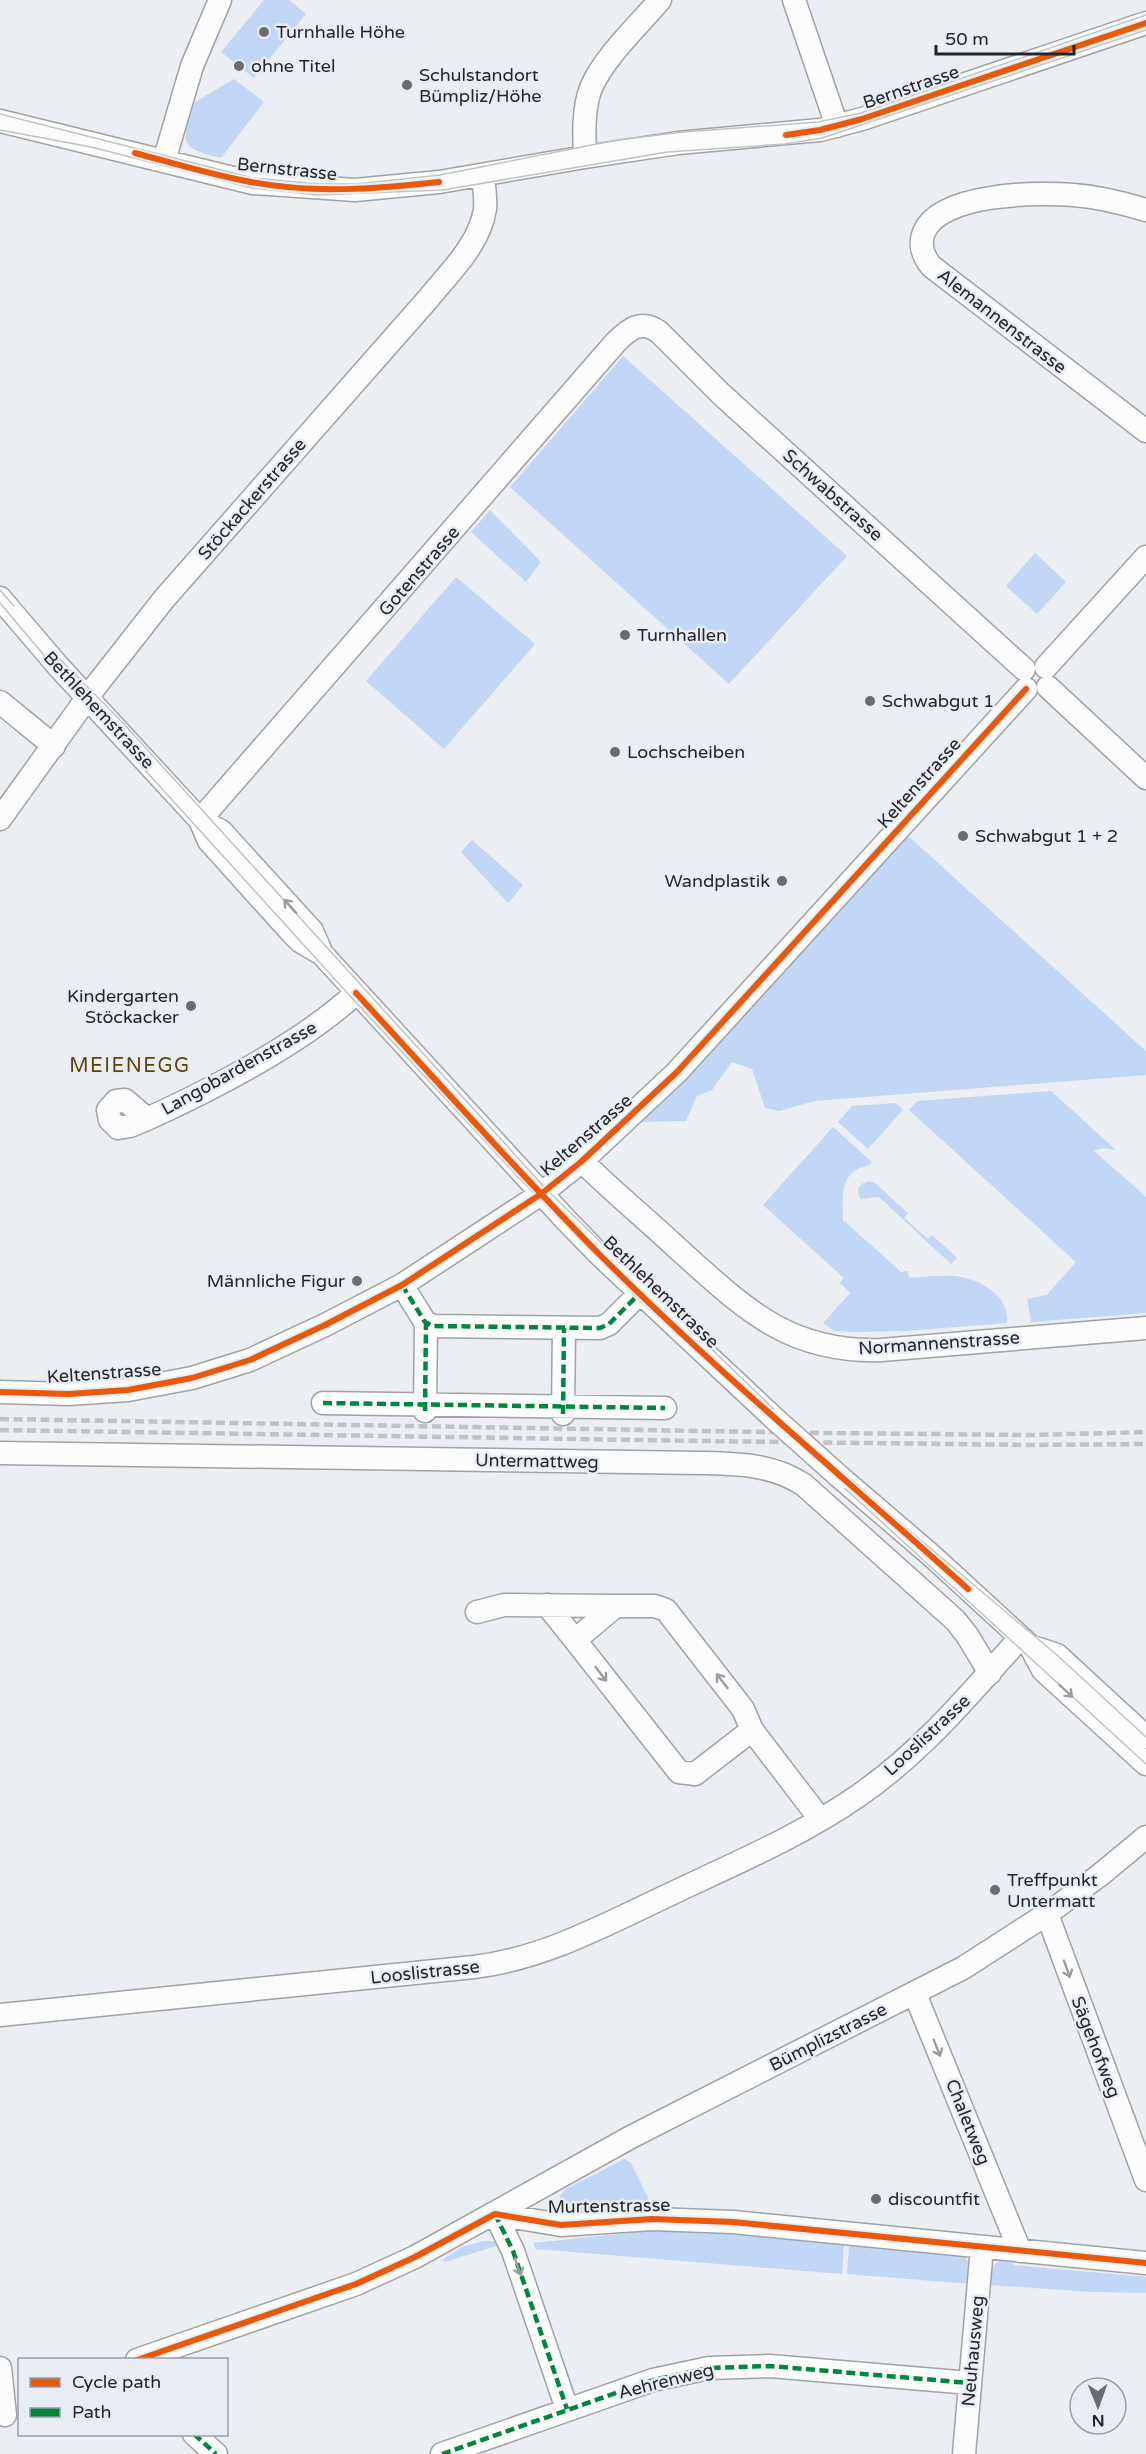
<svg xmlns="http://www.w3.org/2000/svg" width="1146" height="2454" font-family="'Varela Round',sans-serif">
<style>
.green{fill:#c2d7f6}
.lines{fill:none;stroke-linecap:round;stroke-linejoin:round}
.minor-casing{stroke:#a0a2a4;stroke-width:25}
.minor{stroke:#fcfcfd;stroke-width:22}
.tram{stroke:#c1c3c3;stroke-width:1.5}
.rail{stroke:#c1c3c3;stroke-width:4.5;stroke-dasharray:9 4.5;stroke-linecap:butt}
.minor-bridge-casing{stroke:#a0a2a4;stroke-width:25;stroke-linecap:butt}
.minor-bridge{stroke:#fcfcfd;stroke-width:22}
.quiet{stroke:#00873e;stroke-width:4.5;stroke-dasharray:9 4.5;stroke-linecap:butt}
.cycleway-casing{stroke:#e8edf5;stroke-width:10}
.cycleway{stroke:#e8590c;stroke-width:6}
.oneway{stroke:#9b9c9e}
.poi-dot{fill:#6a6c6f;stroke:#e8edf5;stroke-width:2}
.labels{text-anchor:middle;stroke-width:5;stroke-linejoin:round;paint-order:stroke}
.poi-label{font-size:18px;fill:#242629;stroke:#e8edf5;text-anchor:start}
.street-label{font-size:18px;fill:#242629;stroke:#e8edf5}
.neighbourhood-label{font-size:20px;letter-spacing:1.5px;fill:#5f4207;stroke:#e8edf5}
</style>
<rect width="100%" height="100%" fill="#ebeef2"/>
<path class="green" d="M264,0H289L306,14L254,78L221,52Z
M234,79L264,102L221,158C176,147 182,142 195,102Z
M623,356L847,556L729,684L510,487Z
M490,510L541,562L526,582L471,532Z
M1035,553L1066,582L1037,614L1006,586Z
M456,577L535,644L444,749L366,681Z
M907,835L1146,1051V1075L815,1101L779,1111L765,1108L752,1069L732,1062L712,1090L697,1096L686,1121L638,1122Z
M472,840L523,885L508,903L461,852Z
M1051,1091L1116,1150L1104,1148L1094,1151L1146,1197V1313L1031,1322L1027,1299L1047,1295L1076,1262L909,1110L917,1101Z
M896,1103L903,1110L868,1149L838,1122L852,1106Z
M833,1127L872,1162C867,1168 862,1166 856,1170C839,1180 843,1203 843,1220L901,1272L908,1271L909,1278C923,1277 938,1275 952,1276C977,1277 1010,1294 1007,1323L906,1331L856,1332L834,1331L823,1323L850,1293L840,1283L844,1278L763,1205Z
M869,1181L875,1183L908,1213L904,1218L928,1239L932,1235L957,1258L951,1264L879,1197L861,1199C855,1191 859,1183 869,1181Z
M624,2159L631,2163L652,2206L651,2209L568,2214L561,2208L560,2196L566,2189Z
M658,2230L732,2233L844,2245L842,2274L536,2249L533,2243Z
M483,2241H493L499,2245L445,2262L442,2260L462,2247Z
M849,2245L902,2248L964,2256L971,2266V2284L847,2274Z
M1000,2260H1013V2265L1146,2277V2293L1091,2292L989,2285L990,2268Z"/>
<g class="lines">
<defs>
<path id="minor" d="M794,0L837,126
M0,121L253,183L355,190L439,182L585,157L678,143L820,130L862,119L1146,23
M585,157C584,135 583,108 591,88C604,57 638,26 660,0
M164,161L192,66L220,0
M1146,210C1123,203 1098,197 1074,195C1038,192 940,193 924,232C919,244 923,256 931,266L1146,431
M0,598L58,666L200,820L209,841L292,933L300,941L322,954L565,1219L601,1256L776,1420
M1046,667L1146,557
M1048,687L1146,778
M0,702L54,746
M0,819L95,687L164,599L428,299C449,273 480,244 485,209C486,198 484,187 483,176
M200,820L616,342C629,329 641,319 659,332L721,394L1024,669
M200,820L221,831L312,931L322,954
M147,1119L130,1126L118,1128L110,1120L108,1110L116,1101L125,1100L147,1119C217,1087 301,1044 356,993
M582,1161C612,1191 645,1218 676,1247C742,1306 786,1353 881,1350L1146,1328
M402,1285L425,1322L433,1326L600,1328L609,1324L640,1293
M0,1392L68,1394L128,1390L192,1378L250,1360L325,1325L402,1285L541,1194L582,1161L677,1072L1026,689
M323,1403L665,1408
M425,1411L426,1323
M563,1414L564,1328
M0,1453L701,1463C739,1464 772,1464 804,1485L955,1620L967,1635L990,1673
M841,1478L932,1556L1030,1646L1043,1670L1146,1764
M547,1605L575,1640
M477,1612L504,1605L616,1606
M1030,1646L1057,1655L1146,1737
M752,1730L695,1774L679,1772L575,1640L616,1606H655L666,1610L743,1709L752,1730L820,1819
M1047,1914L1146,2180
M915,1994L1020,2251
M0,2015L474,1967C540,1959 597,1929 656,1901C724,1868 796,1839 858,1796C923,1751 968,1696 1020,1638
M495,2214L561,2225L652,2219L733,2222L1146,2263
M495,2214L513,2251L567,2409
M137,2360L356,2284L415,2257L631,2137L963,1968L1047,1914L1100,1875L1146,1837
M0,2368L5,2415
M194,2434L216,2454
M442,2454L653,2380L709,2368L770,2366L970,2383
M964,2454L982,2247"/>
</defs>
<use href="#minor" class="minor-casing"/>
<use href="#minor" class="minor"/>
<path class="tram" d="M0,114L253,178L318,184H356L440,175L617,140L684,132L818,122L861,113L1146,15
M0,130L91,147L252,188L318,195L443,190L667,152L785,144L822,138L1146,30
M0,590L14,606
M0,603L85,704L351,997L518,1177L636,1297L1146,1764
M53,652L124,724L547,1190L785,1420L891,1515L1057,1655L1146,1737"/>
<path class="rail" d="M0,1419L822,1433L1033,1435L1146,1432
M0,1430L704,1441L1030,1445L1146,1444"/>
<defs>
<path id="minor-bridge" d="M776,1420L841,1478"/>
</defs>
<use href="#minor-bridge" class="minor-bridge-casing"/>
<use href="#minor-bridge" class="minor-bridge"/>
<path class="quiet" d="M402,1285L425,1322L433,1326L600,1328L609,1324L640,1293
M323,1403L665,1408
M425,1411L426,1323
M563,1414L564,1328
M495,2214L513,2251L567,2409
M194,2434L216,2454
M442,2454L653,2380L709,2368L770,2366L970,2383"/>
<defs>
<path id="cycleway" d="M786,135L820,130L862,119L1146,23
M135,153C173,163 211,175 251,182C313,194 376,189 439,182
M356,993C437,1081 516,1170 600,1255C717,1372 845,1478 968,1589
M0,1392L68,1394L128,1390L192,1378L250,1360L325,1325L402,1285L541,1194L582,1161L677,1072L1026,689
M137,2360L356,2284L415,2257L495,2214L561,2225L652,2219L733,2222L1146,2263"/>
</defs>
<use href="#cycleway" class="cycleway-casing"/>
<use href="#cycleway" class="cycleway"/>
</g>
<defs><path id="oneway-shaft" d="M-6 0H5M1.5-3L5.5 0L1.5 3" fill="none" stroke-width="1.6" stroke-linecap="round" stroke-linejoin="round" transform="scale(1.5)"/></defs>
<g class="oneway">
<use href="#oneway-shaft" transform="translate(290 906) rotate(-132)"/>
<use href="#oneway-shaft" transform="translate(601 1674) rotate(52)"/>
<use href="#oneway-shaft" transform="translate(722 1681) rotate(-128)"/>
<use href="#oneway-shaft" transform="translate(1066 1691) rotate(43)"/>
<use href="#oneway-shaft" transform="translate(1067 1969) rotate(70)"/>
<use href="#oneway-shaft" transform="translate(937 2048) rotate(68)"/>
<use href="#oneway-shaft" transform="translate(518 2267) rotate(71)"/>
</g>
<g class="poi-dot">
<circle cx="264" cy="32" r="6"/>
<circle cx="239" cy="66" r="6"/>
<circle cx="407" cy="85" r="6"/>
<circle cx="625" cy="635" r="6"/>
<circle cx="870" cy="701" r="6"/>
<circle cx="615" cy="752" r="6"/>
<circle cx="963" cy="836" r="6"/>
<circle cx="782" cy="881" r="6"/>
<circle cx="191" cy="1006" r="6"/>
<circle cx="357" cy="1281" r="6"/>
<circle cx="995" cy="1890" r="6"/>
<circle cx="876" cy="2199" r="6"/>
</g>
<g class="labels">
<g class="poi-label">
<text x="276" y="38">Turnhalle Höhe</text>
<text x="251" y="72">ohne Titel</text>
<text x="419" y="81">Schulstandort<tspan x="419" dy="21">Bümpliz/Höhe</tspan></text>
<text x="637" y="641">Turnhallen</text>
<text x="882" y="707">Schwabgut 1</text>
<text x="627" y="758">Lochscheiben</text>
<text x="975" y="842">Schwabgut 1 + 2</text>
<text x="770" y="887" text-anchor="end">Wandplastik</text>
<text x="179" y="1002" text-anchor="end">Kindergarten<tspan x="179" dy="21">Stöckacker</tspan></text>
<text x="345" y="1287" text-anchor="end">Männliche Figur</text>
<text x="1007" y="1886">Treffpunkt<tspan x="1007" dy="21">Untermatt</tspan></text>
<text x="888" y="2205">discountfit</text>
</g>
<g class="street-label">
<text transform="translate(911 87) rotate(-19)" y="6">Bernstrasse</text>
<text transform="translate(287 169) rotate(6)" y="6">Bernstrasse</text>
<text transform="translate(1002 321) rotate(38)" y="6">Alemannenstrasse</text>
<text transform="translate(833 495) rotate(42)" y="6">Schwabstrasse</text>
<text transform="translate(252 499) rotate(-49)" y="6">Stöckackerstrasse</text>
<text transform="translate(419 571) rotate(-49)" y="6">Gotenstrasse</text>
<text transform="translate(99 710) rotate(47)" y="6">Bethlehemstrasse</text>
<text transform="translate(919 783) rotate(-48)" y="6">Keltenstrasse</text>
<text transform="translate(239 1068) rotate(-29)" y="6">Langobardenstrasse</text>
<text transform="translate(586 1135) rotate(-41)" y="6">Keltenstrasse</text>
<text transform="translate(661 1292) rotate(44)" y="6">Bethlehemstrasse</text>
<text transform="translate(939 1343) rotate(-4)" y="6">Normannenstrasse</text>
<text transform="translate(104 1373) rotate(-4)" y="6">Keltenstrasse</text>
<text transform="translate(537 1461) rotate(1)" y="6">Untermattweg</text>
<text transform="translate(927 1735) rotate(-43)" y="6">Looslistrasse</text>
<text transform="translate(425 1972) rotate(-6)" y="6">Looslistrasse</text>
<text transform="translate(828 2037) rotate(-27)" y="6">Bümplizstrasse</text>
<text transform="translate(1096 2047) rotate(69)" y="6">Sägehofweg</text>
<text transform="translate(968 2122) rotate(68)" y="6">Chaletweg</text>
<text transform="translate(609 2206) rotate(-1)" y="6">Murtenstrasse</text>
<text transform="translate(973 2351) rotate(-85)" y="6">Neuhausweg</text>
<text transform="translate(666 2381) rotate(-14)" y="6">Aehrenweg</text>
</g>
<g class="neighbourhood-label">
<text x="130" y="1072">MEIENEGG</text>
</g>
</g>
<rect x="18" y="2358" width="210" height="78" fill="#e8edf5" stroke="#9a9da3" stroke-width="1.5"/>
<rect x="30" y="2378" width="30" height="9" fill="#e8590c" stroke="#9a9da3" stroke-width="1.5"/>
<text x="72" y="2388" font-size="18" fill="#242629">Cycle path</text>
<rect x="30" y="2408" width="30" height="9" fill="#00873e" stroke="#9a9da3" stroke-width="1.5"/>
<text x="72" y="2418" font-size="18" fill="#242629">Path</text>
<g transform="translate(1098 2406) rotate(179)"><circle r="28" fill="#e8edf5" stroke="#9a9da3" stroke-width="1.5"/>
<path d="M0-4.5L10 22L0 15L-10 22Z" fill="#6a6c6f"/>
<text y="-9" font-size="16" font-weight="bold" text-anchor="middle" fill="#242629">N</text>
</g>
<path d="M936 45v9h138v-9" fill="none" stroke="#242629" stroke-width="3"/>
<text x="945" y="45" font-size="18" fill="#242629" stroke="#e8edf5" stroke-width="4.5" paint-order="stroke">50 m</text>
</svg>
